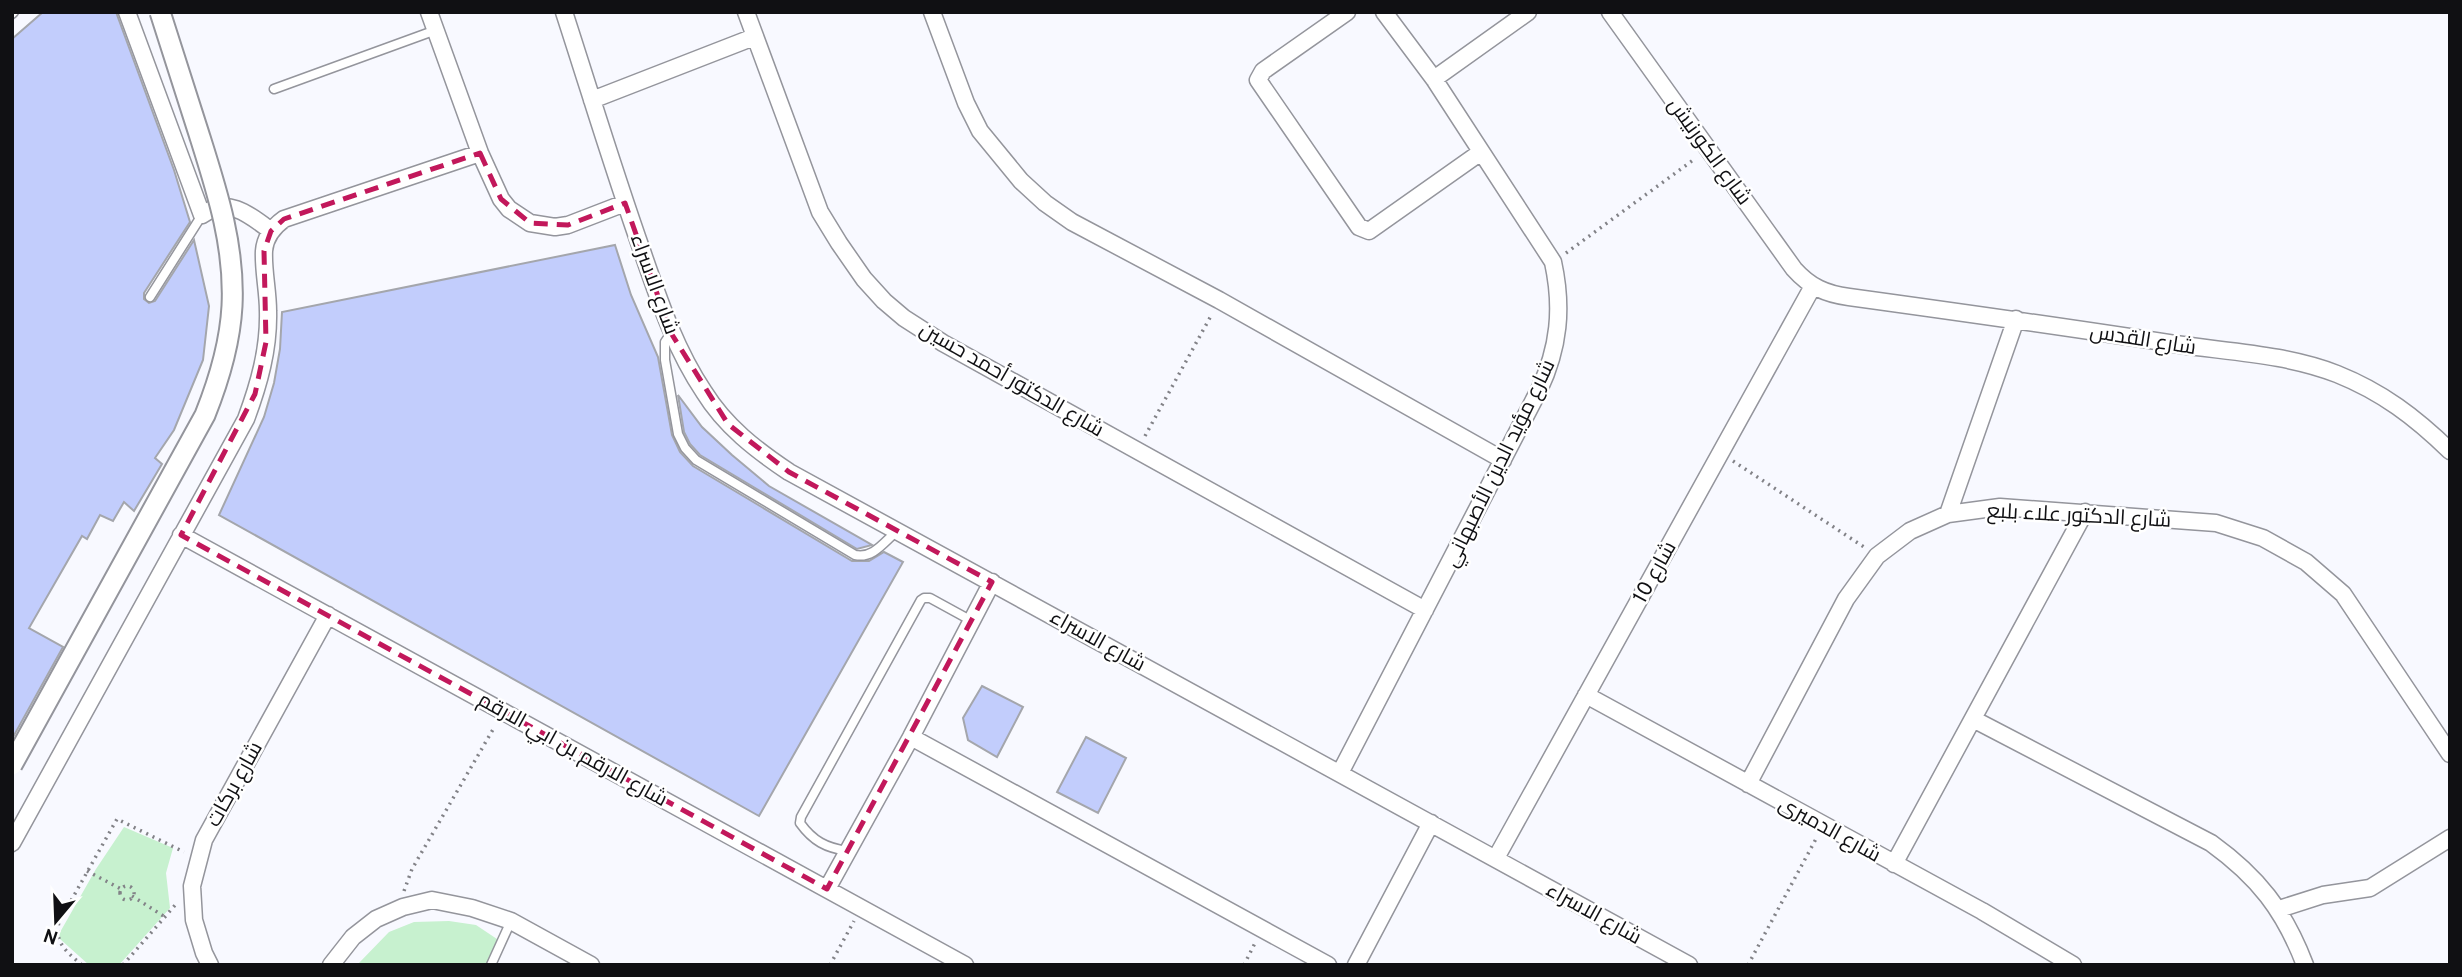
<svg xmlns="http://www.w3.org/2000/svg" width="2462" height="977" font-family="Overpass,Cairo,sans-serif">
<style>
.green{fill:#c7f1cf}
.building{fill:#c2cdfc;stroke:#a4a6ac;stroke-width:2}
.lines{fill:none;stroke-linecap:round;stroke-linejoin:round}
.service-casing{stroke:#94959c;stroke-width:11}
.minor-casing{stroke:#94959c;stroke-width:19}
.path{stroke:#828287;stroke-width:3.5;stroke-dasharray:2 5;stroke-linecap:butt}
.service{stroke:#fff;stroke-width:8}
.minor{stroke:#fff;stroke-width:16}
.tertiary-bridge-casing{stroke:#94959c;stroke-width:23;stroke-linecap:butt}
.tertiary-bridge{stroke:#fff;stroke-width:19}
.marked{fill:none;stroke:#c2185b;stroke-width:5;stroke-dasharray:14 9;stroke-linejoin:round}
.labels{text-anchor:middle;stroke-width:5;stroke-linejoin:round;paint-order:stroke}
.street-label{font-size:21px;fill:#101013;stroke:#fff}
</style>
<rect width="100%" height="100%" fill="#f8f9ff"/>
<path class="green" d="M124,827L173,848L166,873L170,908L119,965H89L60,939L59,934L96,869Z
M449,921L476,925L503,943L490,965H357L389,932L414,922Z"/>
<path class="building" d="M43,12H116L174,170L190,222L144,293V299L149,303L155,301L194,240L209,306L203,360L174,430L155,458L162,464L134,511L124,502L113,521L100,515L87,539L82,536L29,628L63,647L12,739V39Z
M615,245L631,295L658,357L672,435L680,452L693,466L852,561H869L884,552L903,562L759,816L219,515L264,417L274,383L280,349L282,312Z
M678,395L702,427L732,455L769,486L872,545L857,549L700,455L690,444L684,432Z
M982,686L1023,707L997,757L968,740L963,718Z
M1086,737L1126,758L1098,813L1057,792Z"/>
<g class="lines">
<defs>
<path id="service" d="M12,14L14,12
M274,89L436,30
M150,297L202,215
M671,333L665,342V360L678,434L685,448L696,460L855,555C873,559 884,542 897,531
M848,851C826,848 813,841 800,823L801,817L921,600L924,598H930L972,621
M491,965L511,921"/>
<path id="minor" d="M127,12L202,215C228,196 250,215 271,231
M429,12L480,153L501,199L509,209L530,223L555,227L568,225L625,203
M564,12C590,92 614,172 642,251C659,300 675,349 704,392C725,426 756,450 789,472L1689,965
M746,12L820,212L839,243L864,279L884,301L904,318L943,343L1425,610
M932,12L966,103L980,131L1021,181L1045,203L1072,222L1219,300L1503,460
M1347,12L1263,71L1258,80L1359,227L1369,231L1481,152
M1610,12L1794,269C1810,287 1826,294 1849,297C1958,312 2066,327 2175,344C2228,352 2286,354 2337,374C2382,392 2415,417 2450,451
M1434,79L1528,12
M592,100L754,37
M1948,514L2016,319
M181,535L965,965
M1586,695L1982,911L2073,965
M1973,719L2211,843C2258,877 2284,910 2305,965
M911,737L1328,965
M1340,773L1539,390C1559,348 1563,308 1553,262L1434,79L1384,12
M1748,784L1846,599L1877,556L1910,531L1948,514L2000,507L2216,523L2263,538L2306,562L2343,594L2450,754
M12,843L246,419C259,384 269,349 268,311C268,291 263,270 264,251C265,237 273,227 284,219L480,153
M1496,858L1813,286
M1894,864L2085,512
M827,889L911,737L992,582
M2279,909L2323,895L2370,888L2450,838
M210,965L204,953L194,920L192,886L204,840L328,615
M331,965L353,937L376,919L403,907L432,900L472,908L511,921L591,965
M1356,965L1431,823"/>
</defs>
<use href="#service" class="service-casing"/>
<use href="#minor" class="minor-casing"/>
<path class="path" d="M1566,253L1696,158
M1145,436L1212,314
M1733,461L1864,547
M87,871L121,889
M120 893a7 7 0 1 1 14 0a7 7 0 1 1-14 0Z
M404,891L412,869L495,726
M132,896L165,917
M82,965C67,952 54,943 59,922L117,819L184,852
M123,965L177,903
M830,965L854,921
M1244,965L1255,943
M1748,965L1817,837"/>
<use href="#service" class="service"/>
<use href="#minor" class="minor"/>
<defs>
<path id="tertiary-bridge" d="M12,765L205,415C219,380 230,344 232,306C235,246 217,191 199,134C186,94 173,53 160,12"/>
</defs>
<use href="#tertiary-bridge" class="tertiary-bridge-casing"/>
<use href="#tertiary-bridge" class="tertiary-bridge"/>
</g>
<path class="marked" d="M480,153L501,199L530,223L568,225L625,203L671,333L728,424L789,472L992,582L827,889L181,535L255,394L266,342L264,251L271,231L284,219Z"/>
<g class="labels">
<g class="street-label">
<text transform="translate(1710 151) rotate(54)" y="7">شارع الكورنيش</text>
<text transform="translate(655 284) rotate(70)" y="7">شارع الاسراء</text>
<text transform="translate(2143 339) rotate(9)" y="7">شارع القدس</text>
<text transform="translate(1012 379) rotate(30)" y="7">شارع الدكتور أحمد حسين</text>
<text transform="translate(1499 463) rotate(-64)" y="7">شارع مؤيد الدين الأصبهاني</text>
<text transform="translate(2079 515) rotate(3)" y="7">شارع الدكتور علاء بلبع</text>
<text transform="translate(1654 572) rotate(-61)" y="7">شارع 10</text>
<text transform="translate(1098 640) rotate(29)" y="7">شارع الاسراء</text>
<text transform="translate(573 749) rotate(29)" y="7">شارع الارقم بن ابي الارقم</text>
<text transform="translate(234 784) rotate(-61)" y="7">شارع بركات</text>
<text transform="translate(1830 829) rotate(29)" y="7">شارع الدميرى</text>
<text transform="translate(1594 913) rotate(29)" y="7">شارع الاسراء</text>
</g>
</g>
<rect width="2462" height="977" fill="none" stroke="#101013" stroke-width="28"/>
<g transform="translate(56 921) rotate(199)" stroke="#ffffff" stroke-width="5" paint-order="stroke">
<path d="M0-5L12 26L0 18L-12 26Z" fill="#101013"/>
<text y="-10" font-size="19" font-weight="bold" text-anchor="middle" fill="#101013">N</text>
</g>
</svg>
